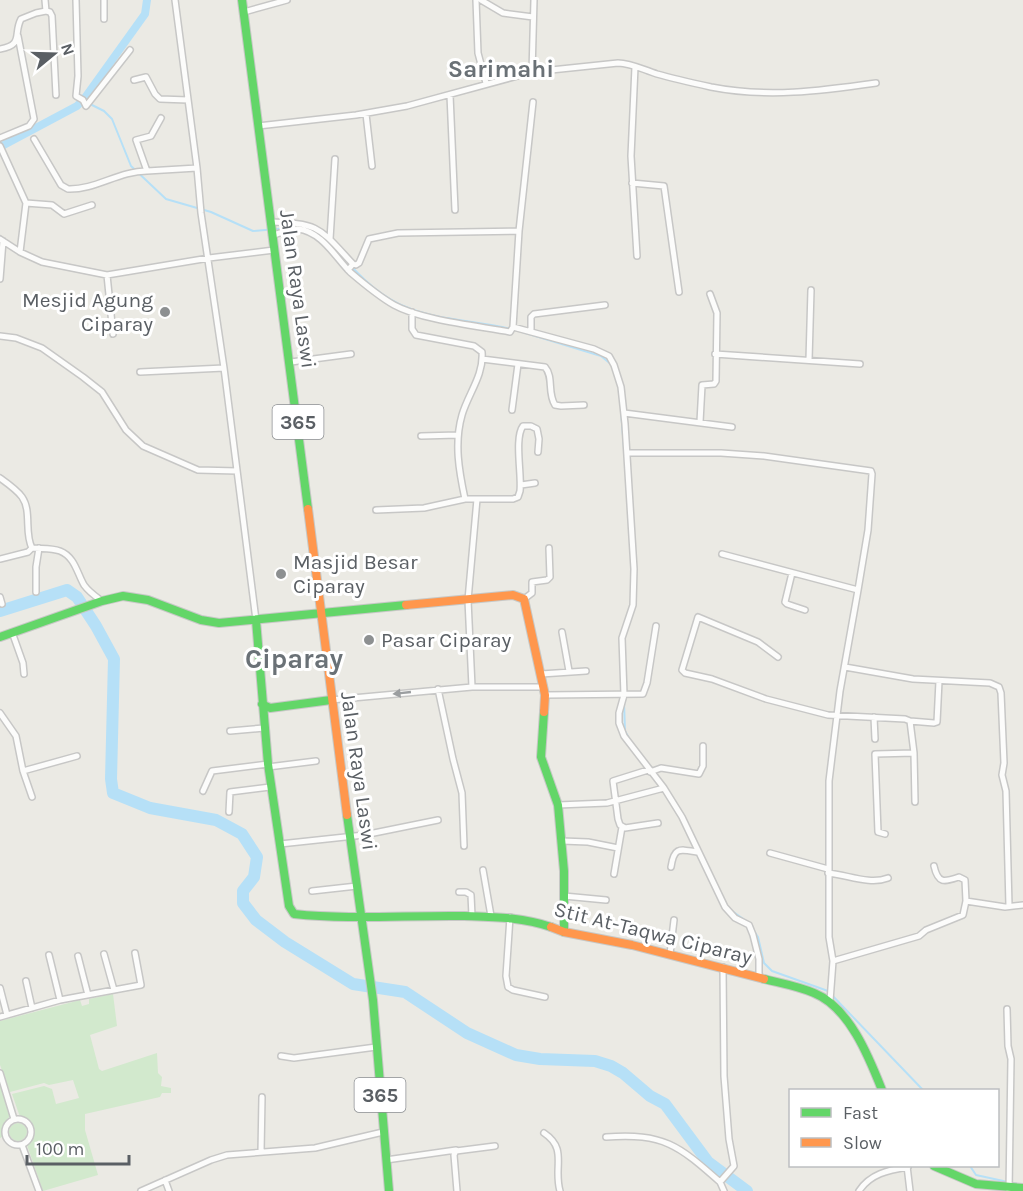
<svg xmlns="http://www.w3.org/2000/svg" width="1023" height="1191" font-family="Karla,sans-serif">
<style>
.green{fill:#d2e9cd}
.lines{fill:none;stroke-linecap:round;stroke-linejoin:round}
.stream{stroke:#b6e0f7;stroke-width:2}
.canal{stroke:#b6e0f7;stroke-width:8}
.river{stroke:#b6e0f7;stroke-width:12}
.street-casing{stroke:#c7c7c6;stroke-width:8}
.fast-casing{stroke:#c7c8c6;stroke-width:10}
.slow-casing{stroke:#c7c8c6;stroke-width:10}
.street{stroke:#fcfcfb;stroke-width:5}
.fast{stroke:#63d668;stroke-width:8}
.slow{stroke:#ff974d;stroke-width:8}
.oneway{fill:#9b9ea0}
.poi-dot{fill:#8d9091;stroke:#fff;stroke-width:2}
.labels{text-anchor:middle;stroke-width:6;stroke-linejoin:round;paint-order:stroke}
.shield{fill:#fff;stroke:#8c8f92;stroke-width:1.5}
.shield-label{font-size:20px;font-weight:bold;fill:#5a5f64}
.street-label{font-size:21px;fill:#5a5f64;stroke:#fff}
.poi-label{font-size:21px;fill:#5a5f64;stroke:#fff;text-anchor:start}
.quarter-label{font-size:24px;font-weight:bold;fill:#6a7176;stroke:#fff}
.district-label{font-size:27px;font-weight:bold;fill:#6a7176;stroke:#fff}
</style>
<rect width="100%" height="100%" fill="#ebeae4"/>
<path class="green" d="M113,994L117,1026L90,1035L99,1069L102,1071L157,1053L158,1073L162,1077L161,1086L171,1088V1093H162L160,1097L85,1114V1130L98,1175L43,1191L27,1145L34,1135V1127L25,1117H20L12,1094L44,1086L52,1089L56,1104L79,1098L73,1080L49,1085L44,1083L10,1092L0,1065V1021L80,1000L82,1006L89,1004V999Z
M0,1083L10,1116L4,1123L2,1137L0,1138Z
M9 1132a9 9 0 1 1 18 0a9 9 0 1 1-18 0Z"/>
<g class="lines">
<path class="stream" d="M90,104L104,111L112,119L131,166L166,199L211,212L253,231L288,228
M339,252C356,273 380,297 406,307C439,321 477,320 511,329
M519,331L601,356L612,365
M621,411L624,448
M620,637L625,623
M624,702L625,731L630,740
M732,911L749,923
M754,931L758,937L764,963L772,971L828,991L923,1090
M970,1166L976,1175L1017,1184"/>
<path class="canal" d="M0,147L77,106L84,99L145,14L147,0"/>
<path class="river" d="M0,611L67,590L77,597L96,626L114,659L111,779L113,793L150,808L216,820L242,834L257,857L254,877L243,891V903L256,920L285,942L353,984L405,992L467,1033L516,1055L540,1059L595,1061L611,1066L623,1073L650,1096L665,1104L708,1162L747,1191"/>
<defs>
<path id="street" d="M76,0L78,76L76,96L83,100L86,106
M104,0V19
M175,0L197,168L201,213L224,368L256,620
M476,0L478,53L486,83
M481,0L503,13L533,17
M46,11L50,12L52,16L56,95
M244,12L287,0
M0,49C24,45 13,34 21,19L36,13L46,11L45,0
M635,67L631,156L637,256
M532,72L534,0
M134,80L146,77L155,94L160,99L188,100
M450,95L455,210
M86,106L130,50
M366,114L372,166
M161,118L151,136L136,140L147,171L197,168
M258,126L356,115L407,106L532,72L618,63C631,63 644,70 657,74C675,79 693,83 711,87C767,98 820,91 876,83
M0,138L29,126L34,119L18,36
M34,139L61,185L68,189C95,190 119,171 147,171
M0,146L26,203
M632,183L664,186L679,292
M270,222C320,222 321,230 353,264
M272,236C280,233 289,228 298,229C321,231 336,258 350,272C364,284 378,296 394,305C421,320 478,326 510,332L513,327L594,349L609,356L614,365L621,387L625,424L634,569L633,605L622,638L624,695L619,713V723L624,736L664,788L682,817L725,907L735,918L749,925L753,935L759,959V978
M0,239L20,252L42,262L107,275L209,258L274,250
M330,239L335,159
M20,252L26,203L52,205L64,214L92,205
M348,270L353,264L356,265L359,263L369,239L398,233L519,231L533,102
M107,275L113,334
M0,279L3,241
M412,312V329L416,335L474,346L482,352C484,375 468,394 462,415C454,443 459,471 465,499
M513,327L519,231
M531,331V317L534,314L605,305
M0,336L16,338L42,348L83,377L102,392L126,430L143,446L198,470L237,471
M715,354L860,364
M482,359L545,367C554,377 547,393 555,405L561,406L584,405
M809,360L811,290
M291,362L351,354
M140,372L224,368
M512,410L518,364
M624,413L732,427
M700,422L702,385L714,384L716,381L717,313L710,294
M421,436L458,435
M627,453H721L764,456L871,471L872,474L868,530L858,590
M0,478C7,483 17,490 22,497C32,511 24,533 32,548C41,549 51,548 60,551C75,557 77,573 84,585C89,592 95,596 102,601
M521,485L535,483
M376,510L424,508L465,499H513L518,497L520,491C522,475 514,438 523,426H531L537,429L539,439L538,452
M722,554L858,590L840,691L829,781V937L833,961L830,1001
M0,559L28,552L32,548
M792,573L785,602L787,604L805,610
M36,592V567L39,548
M0,597L2,604
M524,599L532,593V582L547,580L550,577L549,548
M12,632L23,663L24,674
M562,632L569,671
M778,657L758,642L698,617L682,670L685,673L712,679L766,699L828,715L905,719L910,721L934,723L937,722L939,681
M845,667L913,679L990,683L999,687L1001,693L1004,763L1002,775L1006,791L1009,906
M541,674L586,671
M472,687L468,600L477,499
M438,689L453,759L462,793L464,846
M545,695L643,694L647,683L656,626
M331,700L472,687H544
M0,713L16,736L23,771L32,797
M874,717L875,739
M910,721L914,753L915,802
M230,731L264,728
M268,767L316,761
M648,770L613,781L618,819L620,825L625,828L658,823
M23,771L77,756
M650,772L661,768L699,774L703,766V746
M203,791L212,771L268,764
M558,805L607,803L664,788
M229,812L230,792L270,787
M885,834L878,832L875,754L914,753
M562,841L588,842L618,848
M280,844L364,835L438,820
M770,853L828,869
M671,867C674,847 679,849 697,852
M483,870L491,916
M828,873C848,875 870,885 888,878
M614,874L622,827
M312,891L357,886
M459,892H466L471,895L472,916
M564,896L606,900
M966,901L1005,907L1023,905
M510,917L506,976L508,987L513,990L545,997
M104,954L114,990
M670,954L674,920
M49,955L60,1000
M78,956L88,995
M833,961L919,936L926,930L963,915L966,901L965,880L959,877C944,882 938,884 934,866
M26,981L32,1008
M0,988L7,1015
M1007,1009L1008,1046L1011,1059L1009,1191
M0,1017L60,1000L141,985L135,953
M281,1056L294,1058L376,1047
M0,1073L14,1119
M5 1132a13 13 0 1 1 26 0a13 13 0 1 1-26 0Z
M544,1133C568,1149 553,1167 560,1191
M606,1137C664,1133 678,1145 720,1182L734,1166L729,1139L724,1076L723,967
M22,1145L39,1191
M261,1152L262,1097
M386,1160L456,1150
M907,1166L910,1191
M165,1180L169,1191
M720,1182L724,1191
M141,1191L211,1160L227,1155L315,1148L383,1132
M457,1191L454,1155L456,1151L495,1146
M859,1191C870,1174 888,1170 908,1167"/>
<path id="fast" d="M242,0L308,509
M256,620L268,764L289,906L294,914C350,920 408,915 464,916C494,917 522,917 551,927
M0,637L102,601L123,596L148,600L201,620L219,623L406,605
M262,704L270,708L331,700
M544,712L541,757L558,805L564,871V932
M347,815L373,1000L389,1191
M764,979C780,983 798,986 814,993C849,1007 869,1057 882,1090
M934,1166L976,1184L1023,1188"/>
<path id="slow" d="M308,509L347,815
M406,605L513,595L524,599L545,695L544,712
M551,927L564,932L632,945L764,979"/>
</defs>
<use href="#street" class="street-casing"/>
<use href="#fast" class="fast-casing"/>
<use href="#slow" class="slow-casing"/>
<use href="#street" class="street"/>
<use href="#fast" class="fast"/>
<use href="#slow" class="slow"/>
</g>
<defs><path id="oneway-solid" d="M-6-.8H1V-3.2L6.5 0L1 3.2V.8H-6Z" transform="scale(1.5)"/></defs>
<use class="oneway" href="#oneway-solid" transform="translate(402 693) rotate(174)"/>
<g class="poi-dot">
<circle cx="165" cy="312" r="6"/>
<circle cx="281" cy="574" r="6"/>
<circle cx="369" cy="640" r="6"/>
</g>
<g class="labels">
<g class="shield">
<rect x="272.5" y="405" width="51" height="34" rx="4.5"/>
<rect x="354.5" y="1078" width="51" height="34" rx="4.5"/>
</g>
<g class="shield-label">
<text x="298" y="429">365</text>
<text x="380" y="1102">365</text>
</g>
<g class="street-label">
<text transform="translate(298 289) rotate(82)" y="7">Jalan Raya Laswi</text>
<text transform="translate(359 771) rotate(82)" y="7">Jalan Raya Laswi</text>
<text transform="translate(653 933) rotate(14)" y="7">Stit At-Taqwa Ciparay</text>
</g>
<g class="poi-label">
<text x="153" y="307" text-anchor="end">Mesjid Agung<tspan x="153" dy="24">Ciparay</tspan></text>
<text x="293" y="569">Masjid Besar<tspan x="293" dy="24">Ciparay</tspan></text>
<text x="381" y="647">Pasar Ciparay</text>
</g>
<g class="quarter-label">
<text x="501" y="77">Sarimahi</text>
</g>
<g class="district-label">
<text x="294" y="668">Ciparay</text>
</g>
</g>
<rect x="789" y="1089" width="210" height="78" fill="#ffffff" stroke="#bdbfc1" stroke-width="1.5"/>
<rect x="801" y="1108" width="30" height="9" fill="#63d668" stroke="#bdbfc1" stroke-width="1.5"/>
<text x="843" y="1119" font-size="18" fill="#5a5f64">Fast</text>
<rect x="801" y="1138" width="30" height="9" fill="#ff974d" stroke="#bdbfc1" stroke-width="1.5"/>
<text x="843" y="1149" font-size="18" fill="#5a5f64">Slow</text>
<g transform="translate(54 54) rotate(71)" stroke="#ffffff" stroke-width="4.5" paint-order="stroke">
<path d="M0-4.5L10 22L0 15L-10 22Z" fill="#5a5f64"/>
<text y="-9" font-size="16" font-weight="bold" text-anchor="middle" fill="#5a5f64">N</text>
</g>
<path d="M27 1155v9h102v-9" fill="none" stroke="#5a5f64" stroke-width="3"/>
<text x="36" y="1155" font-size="18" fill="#5a5f64" stroke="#ffffff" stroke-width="4.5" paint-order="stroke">100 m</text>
</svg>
